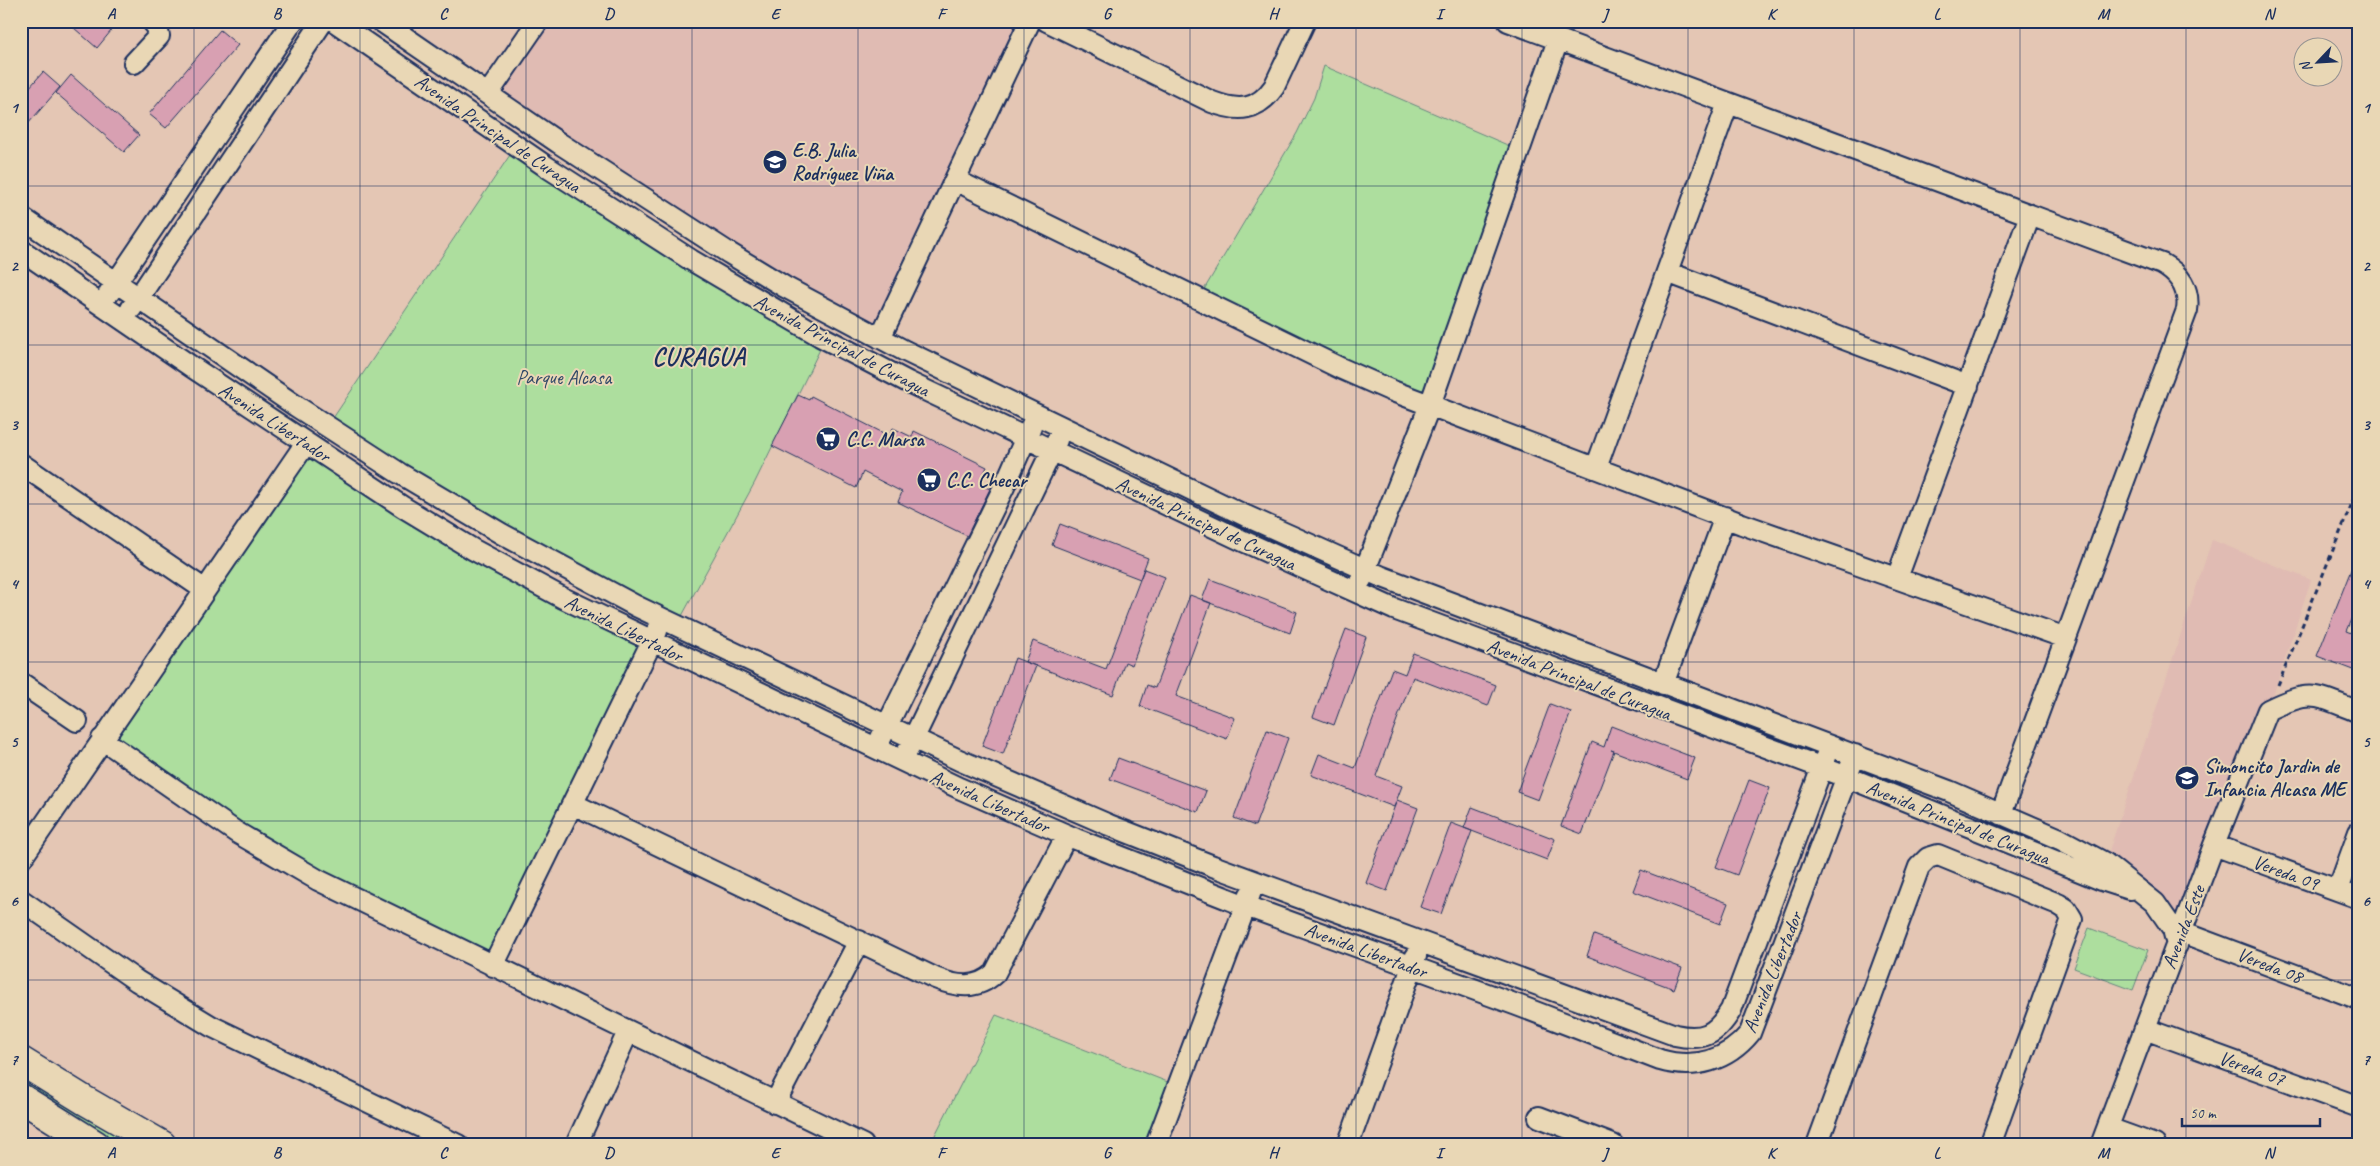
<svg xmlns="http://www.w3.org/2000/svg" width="2380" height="1166" font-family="Caveat,sans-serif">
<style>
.built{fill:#e0bbb3}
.green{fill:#adde9e;stroke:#64867e}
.building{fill:#d8a0b2;stroke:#1b2f5e}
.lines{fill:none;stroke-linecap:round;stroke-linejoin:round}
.street-casing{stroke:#1b2f5e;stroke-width:24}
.secondary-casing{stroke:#1b2f5e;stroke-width:31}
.path{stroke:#1b2f5e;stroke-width:3;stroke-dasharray:5 4;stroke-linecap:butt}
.street{stroke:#e9d7b5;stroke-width:20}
.secondary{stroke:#e9d7b5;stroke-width:28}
.grid{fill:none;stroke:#1b2f5e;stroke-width:1;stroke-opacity:0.55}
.labels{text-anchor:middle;stroke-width:4;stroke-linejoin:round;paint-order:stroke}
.street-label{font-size:20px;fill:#1b2f5e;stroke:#e9d7b5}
.poi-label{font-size:20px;font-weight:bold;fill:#1b2f5e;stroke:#e9d7b5;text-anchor:start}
.park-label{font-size:20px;fill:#314968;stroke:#e9d7b5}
.district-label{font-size:25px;font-weight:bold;letter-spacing:1px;fill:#1b2f5e;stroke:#e9d7b5}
.neatline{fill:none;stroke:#1b2f5e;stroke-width:2}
.grid-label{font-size:16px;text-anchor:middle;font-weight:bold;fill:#1b2f5e}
</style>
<rect width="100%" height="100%" fill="#e4c6b4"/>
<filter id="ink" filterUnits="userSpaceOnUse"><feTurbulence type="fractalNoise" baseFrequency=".02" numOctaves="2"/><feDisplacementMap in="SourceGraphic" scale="10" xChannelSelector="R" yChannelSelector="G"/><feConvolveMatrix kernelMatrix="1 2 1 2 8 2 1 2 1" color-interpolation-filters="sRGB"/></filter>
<g filter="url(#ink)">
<path class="built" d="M538,21H1030L880,338L488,94Z
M2212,540L2311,580L2268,710L2173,929L2105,863Z"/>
<path class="green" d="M1324,66L1519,150L1430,405L1199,298L1297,133L1314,98Z
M516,146L825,339L755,482L677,625L327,427Z
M306,443L652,641L493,966L318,880L102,739Z
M2089,928L2148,950L2133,990L2074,968Z
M996,1015L1178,1086L1156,1145H930Z
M21,1061L162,1145H96L21,1098Z"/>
<path class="building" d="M66,21H100L111,31L97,48Z
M220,30L238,45L166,128L149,114Z
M43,72L60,87L21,132V97Z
M71,75L139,135L124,152L56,93Z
M798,395L809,400L811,396L889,436L893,428L912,437L914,431L987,467L979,484L990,489L967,536L898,502L902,492L863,472L856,488L772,446Z
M1060,524L1148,558L1140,579L1052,545Z
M2358,552L2359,601L2346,631L2359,636V672L2317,656Z
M1144,569L1165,577L1132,665L1125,662L1113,695L1025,662L1033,641L1106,669Z
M1210,579L1297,612L1290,633L1202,600Z
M1190,595L1211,603L1176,696L1235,718L1227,739L1140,706L1147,685L1155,688Z
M1346,629L1366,637L1334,725L1313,717Z
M1413,653L1496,685L1488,706L1413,677L1376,776L1402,786L1394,807L1311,775L1319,754L1355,768L1392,669L1405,674Z
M1015,658L1036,666L1003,754L982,746Z
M1550,704L1571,712L1538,800L1517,792Z
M1611,726L1695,758L1687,779L1611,750L1614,751L1582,834L1561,826L1592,742L1604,747Z
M1267,730L1288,738L1255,826L1234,818Z
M1118,758L1206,791L1198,812L1110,779Z
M1749,780L1770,788L1737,875L1716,867Z
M1397,800L1418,808L1387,891L1366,883Z
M1472,807L1555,839L1547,860L1464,828Z
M1451,823L1472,831L1441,914L1420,907Z
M1641,870L1728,903L1720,924L1633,891Z
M1594,935L1682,968L1674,989L1587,956Z"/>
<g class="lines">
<defs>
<path id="street" d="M334,21L547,167L691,260L820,336L908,382L1243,541L1394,609L1847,777L2102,880L2130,889
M381,21L559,143L729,253L785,287L905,351L1246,516L1380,576L1949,791L2060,839L2105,863L2155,903L2173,929L2177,945
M1047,21L1212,102C1239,112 1257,111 1274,87L1305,21
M1508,21L2162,264C2180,274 2190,289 2187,310L2001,814
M134,63L159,36L157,27L152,21
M488,94L538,21
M955,180L1340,368L1390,390L1742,524L2066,638
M21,217L296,406L399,473L502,534L636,606L959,760L1109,825L1213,866L1675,1035C1703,1041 1716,1035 1731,1010L1830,746
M21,250L192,367L403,507L474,550L563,598L959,788L1076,839L1246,906L1517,1005L1660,1060C1695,1070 1727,1061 1750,1033L1855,755
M1667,272L1968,386
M109,293L293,21
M131,309L323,21
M880,338L1030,21
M21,464L205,590
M1596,468L1728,103
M1897,578L2030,215
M1361,580L1430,405L1558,40
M21,683L77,721
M1663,684L1725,517
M881,738L1004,487L1031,426
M102,739L236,832L318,880L863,1145
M908,750L1057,440
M573,804L935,978C957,987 977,990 995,973L1067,835
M2214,845L2359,898
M21,859L306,443
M2338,890L2359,832
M21,900L137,981L211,1026L458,1145
M2181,932L2359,999
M493,966L657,631
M2145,1029L2359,1107
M775,1103L859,941
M1539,1117L1613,1145
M2108,1128L2155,1145
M576,1145L628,1032
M1156,1145L1250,894
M1348,1145L1416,956
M1817,1145L1919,867L1928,858L1938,855L2058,904L2066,909L2072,919L1990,1145
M2101,1145L2214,845L2268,710C2312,689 2315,695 2359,712"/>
<path id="secondary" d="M21,1061L84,1100L162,1145
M21,1098L96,1145"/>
</defs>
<use href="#street" class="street-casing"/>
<use href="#secondary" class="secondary-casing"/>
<path class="path" d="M2278,685L2359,486"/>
<use href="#street" class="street"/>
<use href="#secondary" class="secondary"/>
</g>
</g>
<path class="grid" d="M194,21V1145M360,21V1145M526,21V1145M692,21V1145M858,21V1145M1024,21V1145M1190,21V1145M1356,21V1145M1522,21V1145M1688,21V1145M1854,21V1145M2020,21V1145M2186,21V1145M21,186H2359M21,345H2359M21,504H2359M21,662H2359M21,821H2359M21,980H2359"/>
<defs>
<symbol id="school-disc" viewBox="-11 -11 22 22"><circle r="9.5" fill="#1b2f5e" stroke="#e9d7b5"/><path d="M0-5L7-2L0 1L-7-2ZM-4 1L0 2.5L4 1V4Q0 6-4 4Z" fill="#fff"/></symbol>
<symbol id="supermarket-disc" viewBox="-11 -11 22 22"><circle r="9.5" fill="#1b2f5e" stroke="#e9d7b5"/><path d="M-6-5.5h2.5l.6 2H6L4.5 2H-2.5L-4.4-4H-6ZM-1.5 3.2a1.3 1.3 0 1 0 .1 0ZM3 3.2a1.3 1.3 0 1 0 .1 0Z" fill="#fff"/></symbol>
</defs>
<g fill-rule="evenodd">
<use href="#school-disc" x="761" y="148" width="28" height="28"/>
<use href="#supermarket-disc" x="814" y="425" width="28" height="28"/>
<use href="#supermarket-disc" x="915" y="466" width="28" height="28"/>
<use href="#school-disc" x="2173" y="764" width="28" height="28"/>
</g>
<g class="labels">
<g class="street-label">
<text transform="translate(498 133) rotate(34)" y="7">Avenida Principal de Curagua</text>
<text transform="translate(842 345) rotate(28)" y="7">Avenida Principal de Curagua</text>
<text transform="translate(275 422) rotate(33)" y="7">Avenida Libertador</text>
<text transform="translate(1206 523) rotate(25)" y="7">Avenida Principal de Curagua</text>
<text transform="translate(624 628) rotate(26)" y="7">Avenida Libertador</text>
<text transform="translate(1579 679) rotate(21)" y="7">Avenida Principal de Curagua</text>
<text transform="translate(990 801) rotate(24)" y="7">Avenida Libertador</text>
<text transform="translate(1958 822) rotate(22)" y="7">Avenida Principal de Curagua</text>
<text transform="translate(2286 872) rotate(20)" y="7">Vereda 09</text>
<text transform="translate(2183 927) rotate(-69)" y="7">Avenida Este</text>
<text transform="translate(1366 950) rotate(20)" y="7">Avenida Libertador</text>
<text transform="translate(2270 965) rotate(21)" y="7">Vereda 08</text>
<text transform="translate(1772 972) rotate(-68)" y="7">Avenida Libertador</text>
<text transform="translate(2252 1068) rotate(20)" y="7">Vereda 07</text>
</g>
<g class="poi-label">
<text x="792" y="157">E.B. Julia<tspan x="792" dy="23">Rodríguez Viña</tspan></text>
<text x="846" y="446">C.C. Marsa</text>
<text x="946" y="487">C.C. Checar</text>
<text x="2204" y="773">Simoncito Jardin de<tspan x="2204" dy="23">Infancia Alcasa ME</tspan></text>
</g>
<g class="park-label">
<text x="564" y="384">Parque Alcasa</text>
</g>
<g class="district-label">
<text x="699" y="365">CURAGUA</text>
</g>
</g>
<rect width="2380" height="1166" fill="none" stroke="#e9d7b5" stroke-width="55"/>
<g transform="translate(2318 62) rotate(245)"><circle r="24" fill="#e9d7b5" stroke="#979492"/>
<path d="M0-4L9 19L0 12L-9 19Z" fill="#1b2f5e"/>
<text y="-8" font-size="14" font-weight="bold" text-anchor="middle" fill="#1b2f5e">N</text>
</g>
<path d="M2182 1118v8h138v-8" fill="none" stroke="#1b2f5e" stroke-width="2.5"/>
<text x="2190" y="1118" font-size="15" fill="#1b2f5e" stroke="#e9d7b5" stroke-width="4" paint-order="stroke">50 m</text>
<rect x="28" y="28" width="2324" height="1110" class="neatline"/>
<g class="grid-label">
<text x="111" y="19">A</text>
<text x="277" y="19">B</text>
<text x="443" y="19">C</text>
<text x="609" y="19">D</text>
<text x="775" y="19">E</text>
<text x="941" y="19">F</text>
<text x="1107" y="19">G</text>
<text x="1273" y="19">H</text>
<text x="1439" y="19">I</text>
<text x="1605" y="19">J</text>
<text x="1771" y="19">K</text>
<text x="1937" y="19">L</text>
<text x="2103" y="19">M</text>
<text x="2269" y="19">N</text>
<text x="14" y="113">1</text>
<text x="2366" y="113">1</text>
<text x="14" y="271">2</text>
<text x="2366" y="271">2</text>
<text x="14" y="430">3</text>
<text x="2366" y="430">3</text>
<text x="14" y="589">4</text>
<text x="2366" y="589">4</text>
<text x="14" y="747">5</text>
<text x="2366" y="747">5</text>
<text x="14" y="906">6</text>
<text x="2366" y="906">6</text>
<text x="14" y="1065">7</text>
<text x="2366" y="1065">7</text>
<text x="111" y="1158">A</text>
<text x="277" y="1158">B</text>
<text x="443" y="1158">C</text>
<text x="609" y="1158">D</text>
<text x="775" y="1158">E</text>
<text x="941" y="1158">F</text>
<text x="1107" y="1158">G</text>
<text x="1273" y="1158">H</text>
<text x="1439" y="1158">I</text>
<text x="1605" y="1158">J</text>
<text x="1771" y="1158">K</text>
<text x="1937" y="1158">L</text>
<text x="2103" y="1158">M</text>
<text x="2269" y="1158">N</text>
</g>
</svg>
